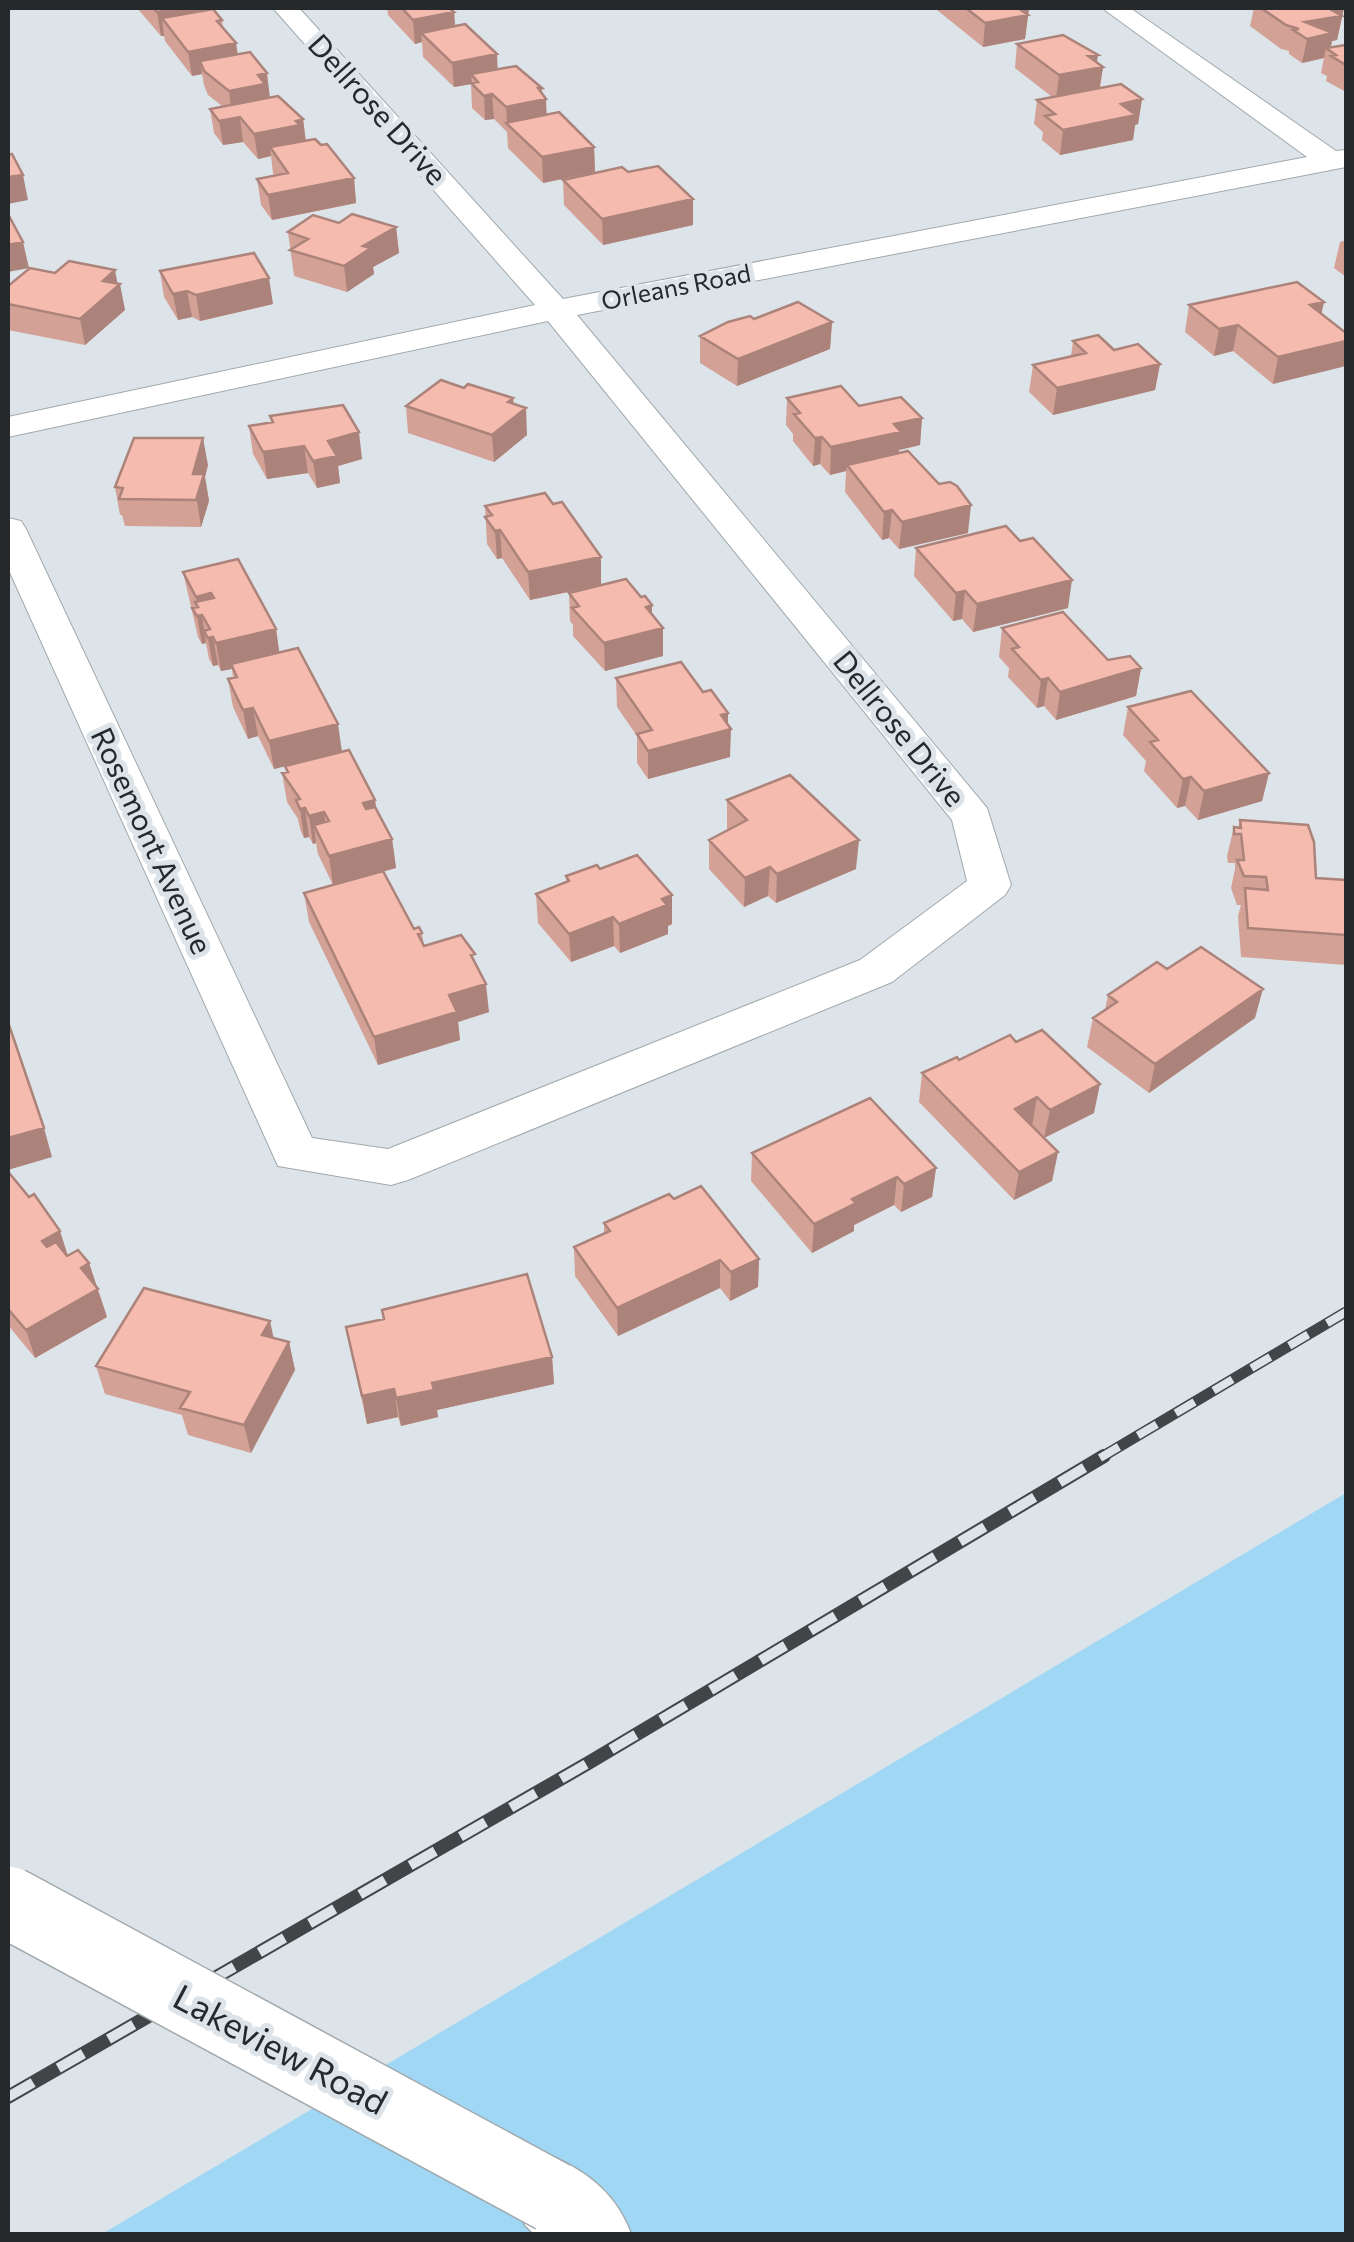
<svg xmlns="http://www.w3.org/2000/svg" width="1354" height="2242" font-family="Commissioner,sans-serif">
<style>
.green{fill:#a0d7f4}
.lines{fill:none;stroke-linecap:round;stroke-linejoin:round}
.street-casing{stroke:#a1a9ad;stroke-width:2}
.secondary-casing{stroke:#a1a9ad;stroke-width:3}
.street{fill:#fff;fill-rule:evenodd}
.secondary{fill:#fff;fill-rule:evenodd}
.rail-far1-casing{stroke:#414548;stroke-width:11}
.rail-casing{stroke:#414548;stroke-width:14}
.rail-far1{stroke:#dce4e9;stroke-width:8;stroke-dasharray:22;stroke-linecap:butt}
.rail{stroke:#dce4e9;stroke-width:10;stroke-dasharray:29;stroke-linecap:butt}
.secondary-bridge-casing{stroke:#a1a9ad;stroke-width:74;stroke-linecap:butt}
.secondary-bridge{stroke:#fff;stroke-width:71}
.wall{fill:#d3a196}
.shaded-wall{fill:#ac837a}
.building{fill:#f5bbaf;stroke:#ac837a;stroke-width:2.5}
.labels{text-anchor:middle;stroke-width:10;stroke-linejoin:round;paint-order:stroke}
.far-street-label{font-size:25px;fill:#26292b;stroke:#dce4e9}
.street-label{font-size:30px;fill:#26292b;stroke:#dce4e9}
.near-street-label{font-size:35px;fill:#26292b;stroke:#dce4e9}
</style>
<rect width="100%" height="100%" fill="#dce4e9"/>
<path class="green" d="M1346,1493V2234H102Z"/>
<g class="lines">
<defs>
<path id="street" d="M273,8H299L563,299L1307,157L1102,8H1130L1336,151L1346,150V167L577,315L987,808L1011,885L1005,895L892,982L408,1180L391,1185L278,1166L8,568V518L21,521L26,529L312,1138L388,1149L860,960L967,881L952,820L548,321L8,437V417L535,305Z"/>
<path id="secondary" d="M553,2157C590,2173 617,2196 631,2234H534L525,2225L513,2197L525,2169Z"/>
</defs>
<use href="#street" class="street-casing"/>
<use href="#secondary" class="secondary-casing"/>
<use href="#street" class="street"/>
<use href="#secondary" class="secondary"/>
<defs>
<path id="rail-far1" d="M1100,1458L1346,1312"/>
<path id="rail" d="M8,2097L590,1762L1104,1456"/>
</defs>
<use href="#rail-far1" class="rail-far1-casing"/>
<use href="#rail" class="rail-casing"/>
<use href="#rail-far1" class="rail-far1"/>
<use href="#rail" class="rail"/>
<defs>
<path id="secondary-bridge" d="M8,1902L553,2197"/>
</defs>
<use href="#secondary-bridge" class="secondary-bridge-casing"/>
<use href="#secondary-bridge" class="secondary-bridge"/>
</g>
<path class="wall" d="M137,8H202V11L222,20L223,27L238,54L270,98L303,119L306,141L354,178L356,203L272,220L261,205L257,179L275,176L273,173L271,156L258,159L243,142L223,145L214,133L210,109L222,106L208,95L204,85L202,74L192,76L165,41L164,36H161Z
M387,8H449L454,12L455,26L497,69L542,94L546,99V115L594,147L595,172L543,183L508,148L507,132L494,119L485,120L472,108L471,84L454,87L423,57L422,42L415,44L388,15Z
M937,8H1029L1025,39L983,47L937,10Z
M1254,8H1344L1337,40L1332,41L1330,48L1346,45V92L1326,81L1327,76L1321,73L1324,58L1302,63L1289,54V51L1281,49L1250,26Z
M1017,44L1097,63L1103,67L1100,88L1142,99L1138,124L1135,125L1133,140L1060,155L1042,140L1043,132L1034,124L1037,100L1052,97L1015,68Z
M563,180L693,225L603,245L564,205Z
M339,223L396,227L399,253L373,267L374,274L347,292L294,276L288,232Z
M1346,240V277L1334,268L1340,242Z
M160,271L273,304L200,321L192,317L178,320L164,297Z
M117,283L125,310L85,345L8,330V286Z
M1324,302L1321,314L1273,384L1233,351L1214,356L1185,332L1189,305Z
M754,319L832,322L830,349L737,386L700,363V336Z
M1073,341L1114,350L1160,364L1155,390L1053,415L1029,392L1033,365L1071,356Z
M464,388L513,398L514,404L527,435L494,462L408,433L406,406Z
M787,398L859,406L922,418L920,445L899,450V453L968,533L899,549L889,538L882,540L845,492L846,471L830,475L820,464L813,466L793,441V434L786,425Z
M270,416L362,459L338,466L340,483L317,488L308,473L267,479L253,454L249,426L271,422Z
M208,465L205,477L209,501L201,527L125,526L122,515H120L115,487Z
M553,504L601,557V585L530,600L502,558L497,559L487,544L485,506Z
M916,548L1068,608L973,632L962,619L953,621L914,576Z
M183,572L276,629L279,652L342,751L375,800L376,809L392,839L396,868L333,885L318,854L316,843L313,844L309,837L304,838L300,829L298,819L287,802L282,773H286L285,766L274,769L258,736L248,739L233,707L228,679L233,678L232,669L221,671L218,665L213,666L209,659L206,643L202,644L198,637Z
M569,593L652,613L663,656L605,671L573,636V625L570,621Z
M1002,628L1108,660L1141,668L1136,696L1056,720L1044,706L1037,708L1008,677L1009,668L999,657Z
M616,678L728,724L730,757L648,779L637,763V736L617,707Z
M1128,707L1269,773L1262,801L1198,820L1185,806L1177,808L1144,771L1146,761L1123,735Z
M727,800L856,869L776,903L768,896L744,907L709,869V840L728,830L727,829Z
M1240,820L1316,878L1346,880V965L1241,957L1238,916L1241,905H1237L1231,888L1235,869V863H1228L1227,856L1234,827L1238,828Z
M600,869L672,924L668,926V934L620,953L614,946L571,962L538,923L536,894L566,882V876Z
M304,893L414,929L422,933L424,946L476,963L489,1012L458,1022L460,1040L378,1065L309,922Z
M1167,969L1255,1018L1149,1093L1087,1047L1093,1018L1105,1010L1108,995Z
M1016,1042L1094,1113L1044,1138L1058,1152L1052,1181L1014,1200L919,1102L922,1073L959,1060Z
M752,1153L936,1168L932,1197L901,1212L894,1205L854,1225V1231L812,1253L751,1181Z
M8,1175L68,1256L89,1263L107,1317L35,1358L8,1325Z
M674,1199L759,1259L758,1287L730,1301L720,1288L618,1336L575,1276L574,1247L604,1233V1223Z
M382,1310L552,1357L554,1384L437,1410L438,1417L401,1426L398,1417L367,1424L346,1327L383,1319Z
M274,1338L289,1342L295,1370L251,1453L188,1435L182,1415L105,1394L96,1366Z"/>
<path class="shaded-wall" d="M186,8H202L204,22L162,18L164,36H161L157,12Z
M1017,8H1029L1025,39L983,47L985,23Z
M1322,8H1344L1337,40L1332,41L1330,51L1326,48L1324,58L1302,63L1307,39L1305,22Z
M454,12L456,36L421,33L422,42L415,44L413,20Z
M236,43L240,68L200,61L202,74L192,76L188,52Z
M497,54L498,78L471,74L472,84L454,87L452,63Z
M1098,55L1096,68L1103,67L1099,91L1056,100L1059,75L1088,56Z
M267,73L270,98L232,115L229,91L258,75Z
M538,88H542V100L546,99L547,124L507,123L506,107Z
M492,94L494,119L485,120L484,96Z
M1142,99L1138,124L1135,125L1133,140L1060,155L1063,130L1121,104Z
M240,117L243,142L223,145L219,121Z
M303,119L306,144L270,147L271,156L258,159L254,134Z
M594,147L595,172L543,183L542,157Z
M23,175L28,200L8,204V177Z
M354,178L356,203L272,220L268,195Z
M693,199V225L603,245L602,219Z
M396,227L399,253L373,267L374,274L347,292L344,266L363,246Z
M23,242L29,268L8,272V245Z
M115,270L118,286L120,284L125,310L85,345L80,319L103,281Z
M269,278L273,304L200,321L196,295Z
M187,291L192,317L178,320L173,294Z
M1324,302L1318,329L1310,305Z
M832,322L830,349L737,386L738,359Z
M1238,325L1233,351L1214,356L1219,329Z
M1346,341V366L1273,384L1278,357Z
M1160,364L1155,390L1053,415L1057,388Z
M513,398L514,417L526,408L527,435L494,462L492,435L508,402Z
M922,418L920,445L899,450V459L847,465L846,471L830,475L831,447L894,424Z
M359,432L362,459L338,466L340,483L317,488L313,461L328,441Z
M822,437L820,464L813,466L815,438Z
M203,438L208,465L205,477L209,501L201,527L193,474Z
M304,446L308,473L267,479L263,452Z
M971,505L968,533L899,549L902,522Z
M892,510L889,538L882,540L884,512Z
M500,530L502,558L497,559L495,531Z
M601,557V585L530,600L528,572Z
M1072,580L1068,608L973,632L977,604Z
M965,591L962,619L953,621L956,593Z
M211,593L216,621L202,615L206,643L202,644L197,616L199,615L196,597Z
M652,605V630L663,628V656L605,671L604,643L646,607Z
M276,629L280,657L231,664L232,669L221,671L216,643Z
M213,637L218,665L213,666L208,638Z
M1141,668L1136,696L1056,720L1060,692Z
M1048,678L1044,706L1037,708L1041,680Z
M253,708L258,736L248,739L243,710Z
M728,713V730L731,729L730,757L648,779V751L721,715Z
M338,724L342,752L274,769L269,741Z
M1269,773L1262,801L1198,820L1204,791Z
M1191,777L1185,806L1177,808L1183,779Z
M375,800L379,828L363,803Z
M305,808L309,837L304,838L300,809Z
M324,812L328,840L314,825L316,843L313,844L309,816Z
M392,839L396,868L333,885L329,856Z
M859,840L856,869L776,903L777,874Z
M770,867L768,896L744,907L745,878Z
M672,895V924L668,926V934L620,953L619,924L662,899Z
M613,917L614,946L571,962L569,934Z
M486,984L489,1012L458,1022L460,1040L378,1065L374,1037L449,995Z
M1263,989L1255,1018L1149,1093L1155,1064Z
M1100,1084L1094,1113L1044,1138L1050,1110Z
M1037,1097L1032,1126L1015,1109Z
M44,1128L52,1157L8,1170V1138Z
M1058,1152L1052,1181L1014,1200L1019,1172Z
M936,1168L932,1197L901,1212L904,1184Z
M897,1177L894,1205L854,1225V1231L812,1253L814,1224L852,1199Z
M60,1231L69,1259L51,1269L42,1241Z
M759,1259L758,1287L730,1301L731,1272Z
M720,1260V1288L618,1336L617,1308Z
M89,1263L107,1317L35,1358L26,1330L81,1268Z
M270,1321L276,1349L262,1335Z
M289,1342L295,1370L251,1453L244,1425Z
M552,1357L554,1384L437,1410L438,1417L401,1426L396,1398L432,1383Z
M394,1389L398,1417L367,1424L362,1396Z"/>
<path class="building" d="M153,8H186L157,12Z
M402,8H449L454,12L413,20Z
M966,8H1018L1028,15L985,23Z
M1261,8H1328L1342,16L1305,22L1333,33L1307,39L1293,30L1299,29L1286,25Z
M213,9L222,20L217,21L236,43L188,52L162,18Z
M465,24L497,54L452,63L421,33Z
M1063,35L1098,55L1088,56L1103,67L1059,75L1017,44Z
M1346,45V65L1331,56L1336,55L1326,48Z
M250,52L267,73L258,75L265,84L229,91L204,71L200,61Z
M516,66L542,88H538L546,99L506,107L492,94L484,96L471,83L478,82L471,74Z
M1121,84L1142,99L1121,104L1136,115L1063,130L1045,116L1055,114L1037,100Z
M278,96L303,119L296,121L300,125L254,134L240,117L219,121L210,109Z
M559,112L594,147L542,157L506,123Z
M315,139L321,145L327,144L354,178L268,195L257,179L288,173L270,147Z
M12,154L23,175L8,177V155Z
M658,166L693,199L602,219L563,180L622,167L628,172Z
M8,214L23,242L8,245Z
M352,214L396,227L363,246L371,248L344,266L290,250L308,239L288,232L313,215L339,223Z
M254,253L269,278L196,295L187,291L173,294L160,271Z
M69,261L115,270L103,281L120,284L80,319L8,304V286L30,268L55,273Z
M1297,282L1324,302L1310,305L1346,333V341L1278,357L1238,325L1219,329L1189,305Z
M798,302L832,322L738,359L700,336L728,322L750,316L754,319Z
M1098,335L1114,350L1138,344L1160,364L1057,388L1033,365L1086,353L1073,341Z
M441,380L464,388L468,384L513,398L508,402L526,408L492,435L406,406Z
M841,386L859,406L901,397L922,418L894,424L901,432L831,447L822,437L815,438L794,414L800,413L787,398Z
M343,405L359,432L328,441L337,456L313,461L304,446L263,452L249,426L273,422L270,416Z
M134,438H203L193,474H204L196,500L119,499L123,488L115,487Z
M908,451L939,484L950,482L957,486L971,505L902,522L892,510L884,512L847,465Z
M545,493L553,504L562,502L601,557L528,572L500,530L495,531L485,517L492,515L485,506Z
M1006,526L1020,541L1033,538L1072,580L977,604L965,591L956,593L916,548Z
M238,559L276,629L216,643L213,637L208,638L204,631L210,629L202,615L197,616L192,608L198,607L195,602L214,598L211,593L196,597L183,572Z
M626,579L641,597L645,596L652,605L646,607L663,628L604,643L572,608L579,606L569,593Z
M1063,612L1108,660L1130,656L1141,668L1060,692L1048,678L1041,680L1012,649L1019,647L1002,628Z
M298,648L338,724L269,741L253,708L243,710L228,679L237,677L231,664Z
M681,662L703,692L711,690L728,713L721,715L731,729L648,751L637,734L652,730L616,678Z
M1191,691L1269,773L1204,791L1191,777L1183,779L1150,742L1158,740L1128,707Z
M349,750L375,800L363,803L366,809L375,807L392,839L329,856L314,825L329,821L324,812L309,816L305,808L300,809L296,800L300,799L282,773L288,772L285,766Z
M790,775L859,840L777,874L770,867L745,878L709,840L747,820L727,800Z
M1240,820L1308,825L1314,842L1316,878L1346,880V935L1248,928L1245,888L1268,890L1266,877L1244,876L1237,860H1244L1241,834H1234V827L1241,828Z
M637,855L672,895L662,899L667,905L619,924L613,917L569,934L536,894L569,881L566,876L597,865L600,869Z
M383,871L414,929L419,927L422,933L418,934L424,946L461,935L475,954L471,955L486,984L449,995L457,1012L374,1037L304,893Z
M1201,947L1263,989L1155,1064L1093,1018L1117,1002L1108,995L1157,962L1167,969Z
M8,1022L44,1128L8,1138Z
M1042,1030L1100,1084L1050,1110L1037,1097L1015,1109L1058,1152L1019,1172L922,1073L957,1057L959,1060L1010,1035L1016,1042Z
M870,1098L936,1168L904,1184L897,1177L852,1199L856,1203L814,1224L752,1153Z
M10,1174L29,1197L34,1194L60,1231L42,1241L47,1247L56,1242L67,1256L78,1250L89,1263L81,1268L98,1289L26,1330L8,1309V1175Z
M701,1186L759,1259L731,1272L720,1260L617,1308L574,1247L610,1231L604,1223L669,1194L674,1199Z
M527,1274L552,1357L432,1383L434,1390L396,1398L394,1389L362,1396L346,1327L384,1319L382,1310Z
M144,1288L270,1321L262,1335L289,1342L244,1425L180,1408L190,1392L96,1366Z"/>
<g class="labels">
<g class="far-street-label">
<text transform="translate(676 287) rotate(-11)" y="9">Orleans Road</text>
</g>
<g class="street-label">
<text transform="translate(377 110) rotate(48)" y="10">Dellrose Drive</text>
<text transform="translate(899 729) rotate(51)" y="10">Dellrose Drive</text>
<text transform="translate(151 841) rotate(65)" y="10">Rosemont Avenue</text>
</g>
<g class="near-street-label">
<text transform="translate(280 2050) rotate(28)" y="12">Lakeview Road</text>
</g>
</g>
<rect width="1354" height="2242" fill="none" stroke="#26292b" stroke-width="20"/>
</svg>
